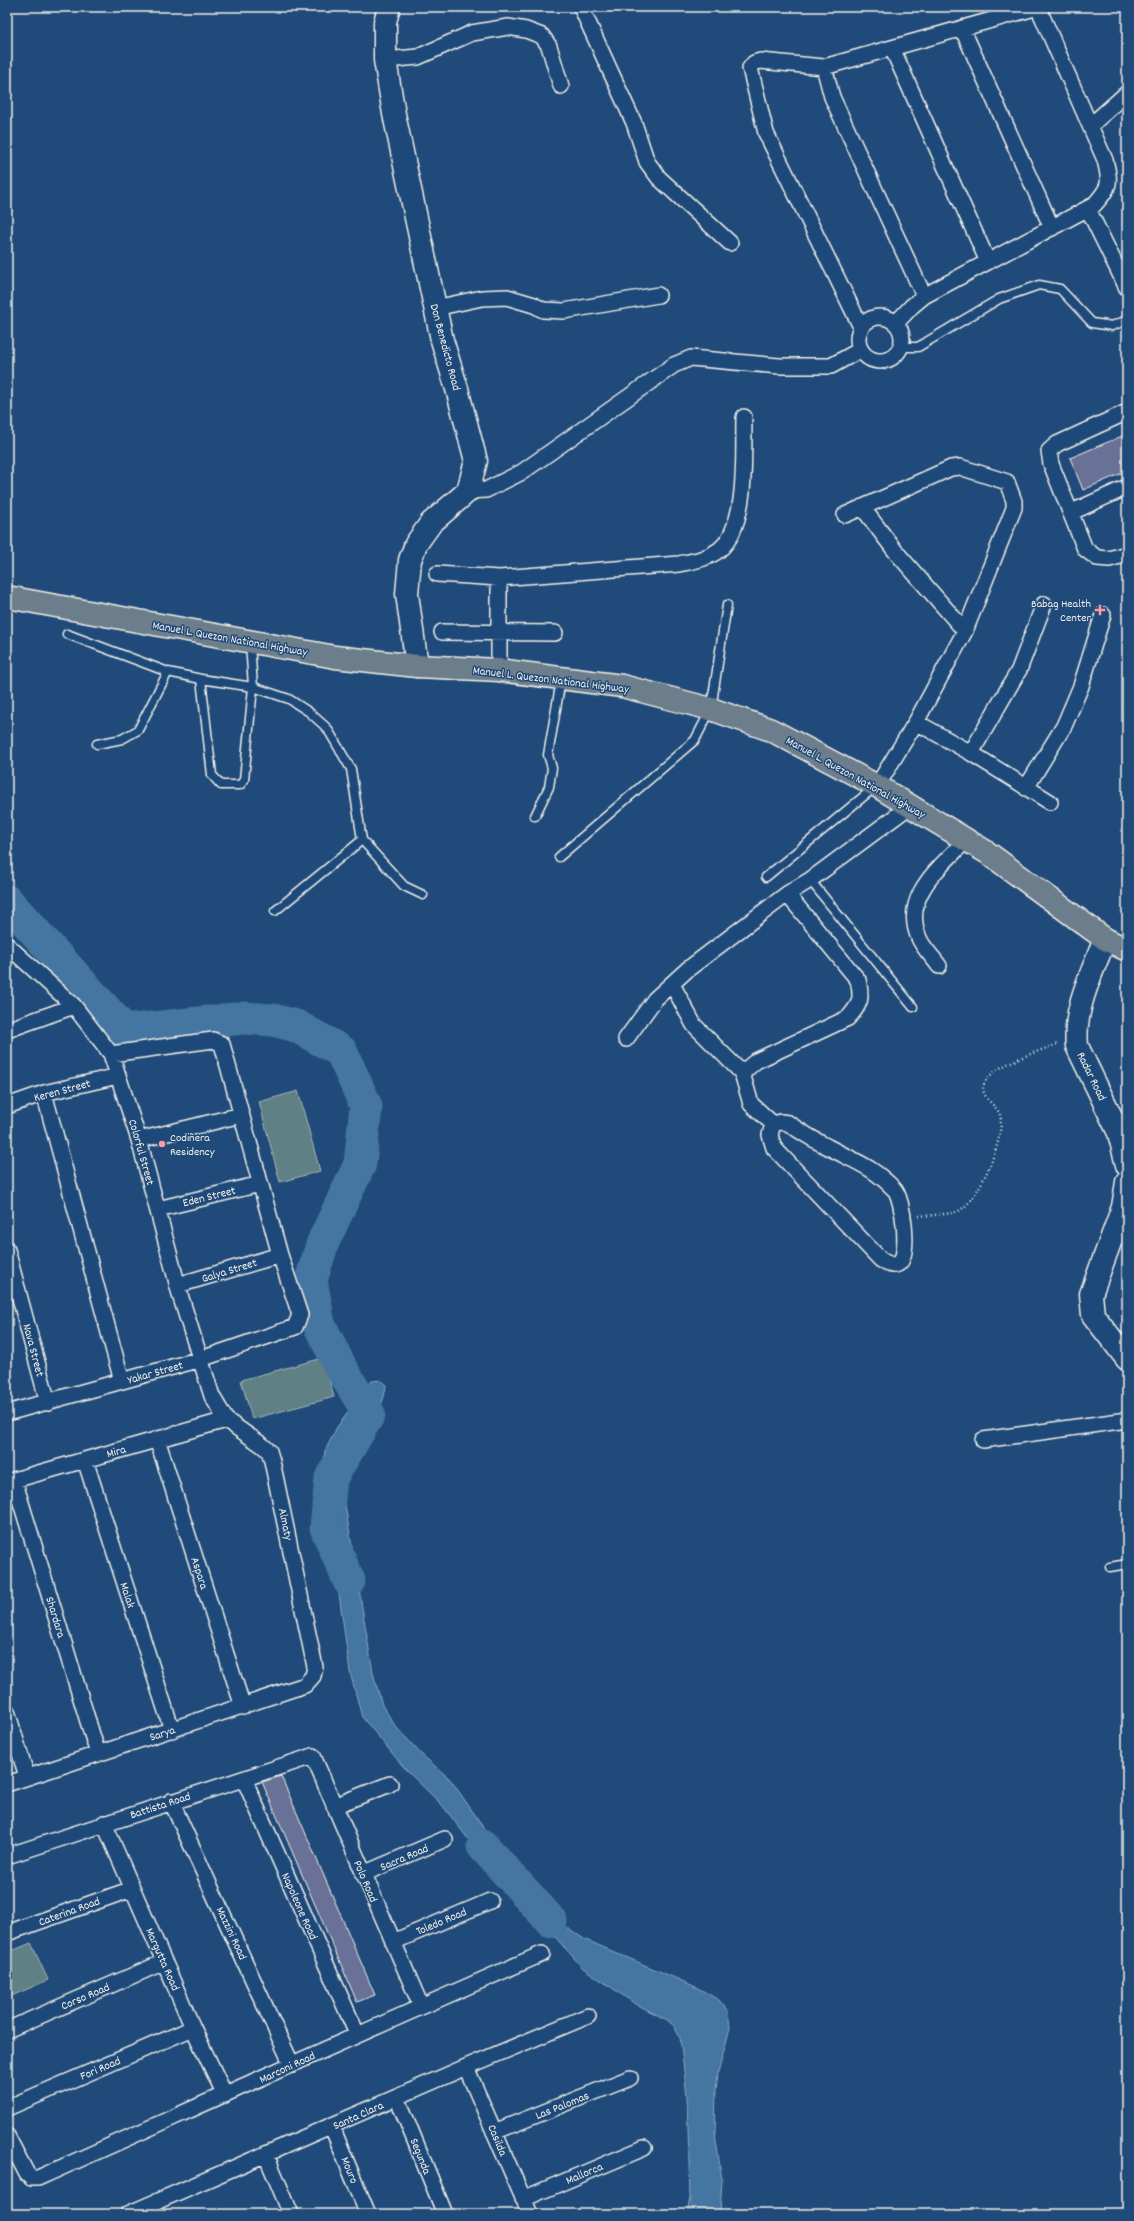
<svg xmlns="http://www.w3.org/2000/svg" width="1134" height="2221" font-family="Dekko,sans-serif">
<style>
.green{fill:#5f8084;stroke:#aab8b6}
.water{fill:#4475a1;stroke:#8aa7bd}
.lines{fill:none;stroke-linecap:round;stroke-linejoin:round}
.river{stroke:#4475a1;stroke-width:33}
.building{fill:#697197;stroke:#f4f1e8}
.lane-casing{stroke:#f4f1e8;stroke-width:11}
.street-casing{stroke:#f4f1e8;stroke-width:18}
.secondary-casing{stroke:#f4f1e8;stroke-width:25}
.primary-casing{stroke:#f4f1e8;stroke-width:25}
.path{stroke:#f4f1e8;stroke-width:2.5;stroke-dasharray:1 3;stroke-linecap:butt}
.lane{stroke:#1f4a7a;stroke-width:8}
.street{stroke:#1f4a7a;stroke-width:15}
.secondary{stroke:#1f4a7a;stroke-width:22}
.primary{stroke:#6c7d8b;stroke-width:22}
.poi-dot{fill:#ff9aa2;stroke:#1f4a7a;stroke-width:1.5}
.labels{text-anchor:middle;stroke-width:3;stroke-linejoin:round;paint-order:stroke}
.street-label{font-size:12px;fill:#f4f1e8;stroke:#1f4a7a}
.poi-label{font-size:12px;fill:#f4f1e8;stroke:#1f4a7a;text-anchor:end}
</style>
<rect width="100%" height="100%" fill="#1f4a7a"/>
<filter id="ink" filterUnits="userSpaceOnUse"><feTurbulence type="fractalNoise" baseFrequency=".025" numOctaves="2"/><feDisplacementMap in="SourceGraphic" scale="8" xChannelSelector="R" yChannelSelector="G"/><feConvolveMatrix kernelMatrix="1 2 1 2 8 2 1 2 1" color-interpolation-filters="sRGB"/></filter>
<g filter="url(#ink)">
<path class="green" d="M298,1091L320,1171L280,1182L259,1102Z
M323,1358L334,1397L252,1419L241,1380Z
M31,1943L48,1980L7,1998V1953Z"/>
<path class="water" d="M380,1380L386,1385C384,1417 355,1437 344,1465C342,1470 342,1476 341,1481L373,1673L382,1705L396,1727L422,1755L450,1779L480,1822L502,1865L517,1883L551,1916L584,1939L696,1987L719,2000L728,2011L730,2028L718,2073L716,2090L715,2134L722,2180L720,2214H687L690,2198L687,2096L680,2038L674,2026L667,2020L634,2003L583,1968L479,1853L442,1805L407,1771L362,1717L350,1672L322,1473L325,1451L337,1427L372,1381Z"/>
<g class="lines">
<path class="river" d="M7,901L125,1031L244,1018L273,1020L296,1026L341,1051L366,1106L360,1164L323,1242L311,1280L319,1324L341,1368L369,1414L331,1478L326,1528L349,1581
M483,1846L551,1921"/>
</g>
<path class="building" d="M1127,434V471L1083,490L1070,458Z
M281,1776L375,1995L357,2002L262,1782Z"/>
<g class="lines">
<defs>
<path id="lane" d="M901,347H918L999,299L1039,285L1060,289L1092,323L1112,326L1127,320
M67,634L168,672L201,679L253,687L289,699L309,712L327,728L351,769L362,840L275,911
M201,679L212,775L221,785H240L244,780L253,687L250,643
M97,744L122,739L138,730L168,672
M535,816L549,787L552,768L548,755L561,680
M362,840L404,886L423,895
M559,857L695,740L711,709L727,605
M766,877L875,787
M810,880L913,1007
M1110,1567L1127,1564"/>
<path id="street" d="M581,7L634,123L647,162L659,178L730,243
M962,28L1052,228
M892,48L988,262
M385,60L418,57L472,33L508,27L526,30L542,36L549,46L561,86
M824,67L832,97L924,296
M1090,126L1127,93
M1088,209L1127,288
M435,308L482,298L507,297L534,305L543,310L564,311L658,295
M858 339a22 22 0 1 1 44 0a22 22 0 1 1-44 0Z
M896,323L912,306L924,296L1094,205C1110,187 1111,184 1105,160L1038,7
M861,327L766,133L750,68L754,63L760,61L824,67L1038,7
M1127,412L1057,444L1049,451L1051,464L1085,549L1097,558L1109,559L1127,554
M468,491L486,490L522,472L674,365L691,358L779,366H831L860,350
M862,507L896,552L965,631
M1072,512L1127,487
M845,515L951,468L960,467L1007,482L1014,501V508L965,631L916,722L877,786
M437,574L499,578L679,564C693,561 707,559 719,550C749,526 743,452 744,417
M499,578V670
M442,632L555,633
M916,722L971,753L1050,802
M971,753L1019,670L1044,604
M1026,788L1064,726L1081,686L1103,615
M7,945L74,1006L111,1054L139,1140L181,1298L212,1396L226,1420L262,1445L269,1451L272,1461L315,1667L313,1676L305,1685L7,1784
M939,966C933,957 923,948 919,938C901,896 940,868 966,840
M672,984L694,1025L742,1073L751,1104L773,1124
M7,1030L74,1006
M626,1039L655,999L688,969L787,894L810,880L910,806
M742,1073L756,1061L848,1018C861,1004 862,998 858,980L787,894
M44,1093L122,1381
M7,1106L44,1093L118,1076
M781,1122L788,1123C801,1132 814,1140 828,1147C854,1161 872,1166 894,1189C903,1197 911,1257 898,1264C892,1267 887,1263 881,1260L774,1148L770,1135L773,1124Z
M139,1140L241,1115
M158,1209L260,1184
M7,1250L48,1403
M178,1285L280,1255
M7,1413L201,1359L295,1327L300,1315L280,1255L222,1044L213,1040L111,1054
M157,1439L243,1707
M983,1440L1127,1420
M85,1460L172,1730
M14,1480L98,1754
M7,1482L226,1420
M7,1711L27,1777
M244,1779L357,2034
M171,1801L292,2065
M334,1806L390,1784
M104,1823L193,2028L225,2095
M7,1856L313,1756L421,2006
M363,1874L445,1839
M7,1933L132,1889
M393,1942L490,1901
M7,2030L164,1962
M466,2067L530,2214
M397,2097L445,2214
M7,2108L193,2028
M332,2127L368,2214
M494,2132L630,2078
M7,2136L27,2174L31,2178H38C206,2103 373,2027 542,1954
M266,2155L291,2214
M523,2199L644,2148
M128,2214L466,2067L588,2016"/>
<path id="secondary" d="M389,7L385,22V60L394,114L442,340L457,389L476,461L468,491L431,523L416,544L410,560L407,594L417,666
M1105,939C1092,973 1073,1009 1077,1046L1119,1133L1127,1165
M1127,1182L1123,1207L1091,1294L1093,1315L1127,1359"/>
<path id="primary" d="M7,597L335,657L417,666L499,670L622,686L711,709L771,730L877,786L988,853L1105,939L1127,950"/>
</defs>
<use href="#lane" class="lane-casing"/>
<use href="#street" class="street-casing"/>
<use href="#secondary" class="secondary-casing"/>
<use href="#primary" class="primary-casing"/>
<path class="path" d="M919,1216C929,1215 952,1215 960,1210C979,1200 1006,1136 1000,1115C997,1105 979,1097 984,1084C993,1064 1038,1052 1057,1044"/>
<use href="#lane" class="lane"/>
<use href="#street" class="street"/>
<use href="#secondary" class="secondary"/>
<use href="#primary" class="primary"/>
</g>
</g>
<g class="poi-dot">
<path d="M1098 604h4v4h4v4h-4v4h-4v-4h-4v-4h4z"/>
<circle cx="162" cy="1144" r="4"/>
</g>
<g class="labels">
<g class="street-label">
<text transform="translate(446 347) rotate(75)" y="4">Don Benedicto Road</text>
<text transform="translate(230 638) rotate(10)" y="4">Manuel L. Quezon National Highway</text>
<text transform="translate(551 679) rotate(7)" y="4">Manuel L. Quezon National Highway</text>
<text transform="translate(856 777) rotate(29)" y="4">Manuel L. Quezon National Highway</text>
<text transform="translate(1092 1076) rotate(64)" y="4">Radar Road</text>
<text transform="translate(62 1090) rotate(-15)" y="4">Keren Street</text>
<text transform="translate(142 1152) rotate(74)" y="4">Colorful Street</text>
<text transform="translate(209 1196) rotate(-14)" y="4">Eden Street</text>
<text transform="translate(229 1270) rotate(-17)" y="4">Galya Street</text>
<text transform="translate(34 1350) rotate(75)" y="4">Nava Street</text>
<text transform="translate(155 1372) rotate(-16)" y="4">Yakar Street</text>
<text transform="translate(116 1451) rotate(-16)" y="4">Mira</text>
<text transform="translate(286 1524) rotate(78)" y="4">Almaty</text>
<text transform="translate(200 1573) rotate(72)" y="4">Aspara</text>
<text transform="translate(128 1595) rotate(72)" y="4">Malak</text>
<text transform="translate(56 1617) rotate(73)" y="4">Shardara</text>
<text transform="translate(162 1733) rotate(-18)" y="4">Sarya</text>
<text transform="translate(160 1805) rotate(-18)" y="4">Battista Road</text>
<text transform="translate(404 1857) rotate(-23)" y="4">Sacra Road</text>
<text transform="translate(366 1881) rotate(67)" y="4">Polo Road</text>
<text transform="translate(300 1906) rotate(66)" y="4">Napoleone Road</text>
<text transform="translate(69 1911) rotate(-20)" y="4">Caterina Road</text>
<text transform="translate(441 1921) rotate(-23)" y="4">Toledo Road</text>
<text transform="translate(232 1933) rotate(65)" y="4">Mazzini Road</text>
<text transform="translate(163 1959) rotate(66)" y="4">Margutta Road</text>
<text transform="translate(85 1996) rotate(-23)" y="4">Corso Road</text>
<text transform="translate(287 2067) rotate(-25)" y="4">Marconi Road</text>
<text transform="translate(100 2068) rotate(-23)" y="4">Fori Road</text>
<text transform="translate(562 2105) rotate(-22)" y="4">Las Palomas</text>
<text transform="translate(358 2115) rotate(-24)" y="4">Santa Clara</text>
<text transform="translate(498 2140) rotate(67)" y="4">Casilda</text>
<text transform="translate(421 2156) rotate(68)" y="4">Segunda</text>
<text transform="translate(350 2170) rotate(68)" y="4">Mouro</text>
<text transform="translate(584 2173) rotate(-23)" y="4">Mallorca</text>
</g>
<g class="poi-label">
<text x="1091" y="607">Babag Health<tspan x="1091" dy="14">Center</tspan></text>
<text x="170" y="1141" text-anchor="start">Codiñera<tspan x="170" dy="14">Residency</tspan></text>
</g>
</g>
<rect width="1134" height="2221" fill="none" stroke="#1f4a7a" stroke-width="24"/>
<rect x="12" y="12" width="1110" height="2197" fill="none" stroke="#f4f1e8" stroke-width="1.5" filter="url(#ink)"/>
</svg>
